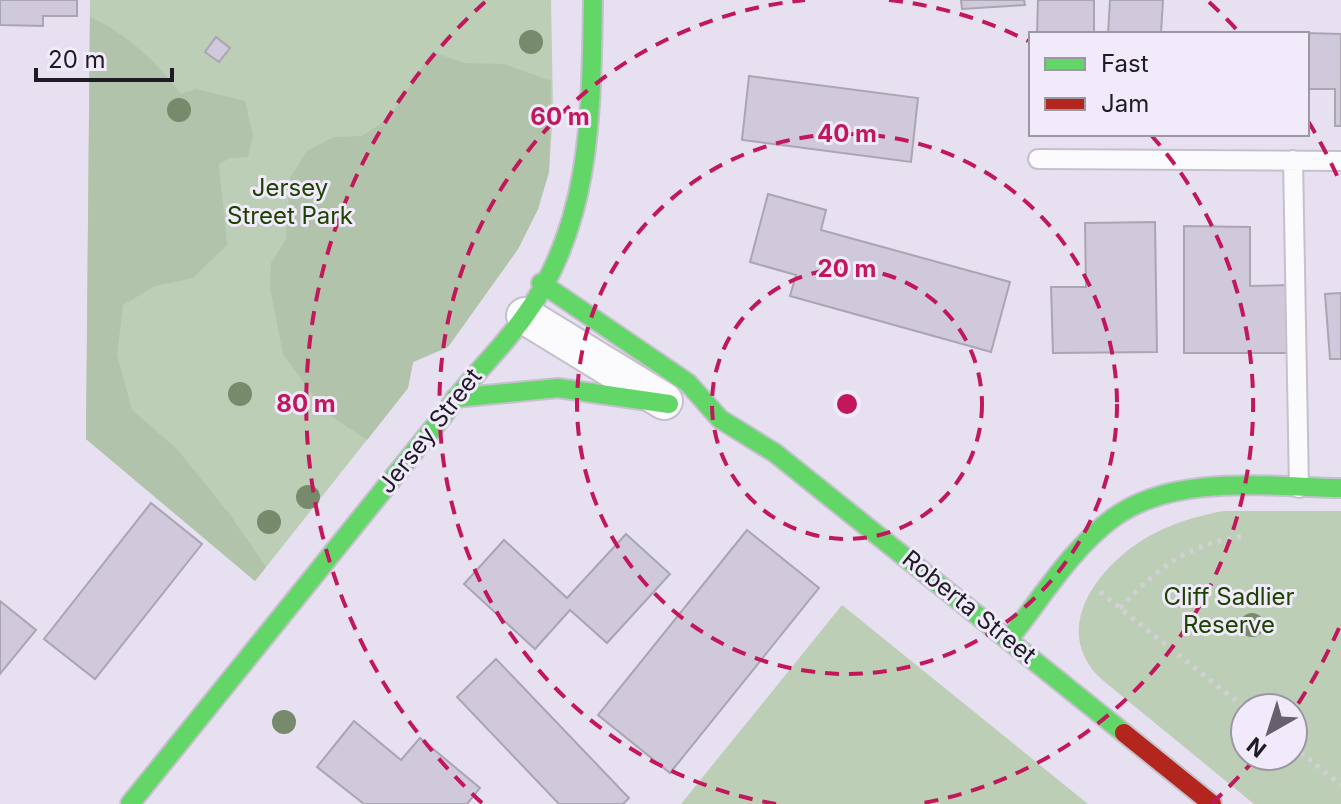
<svg xmlns="http://www.w3.org/2000/svg" width="1341" height="804" font-family="Inter,sans-serif">
<style>
.green{fill:#bcceb6;fill-rule:evenodd}
.forest{fill:#b1c4ab}
.building{fill:#d0c8db;stroke:#a9a5b1;stroke-width:2}
.lines{fill:none;stroke-linecap:round;stroke-linejoin:round}
.lane-casing{stroke:#c4c0cc;stroke-width:22}
.street-casing{stroke:#c4c0cc;stroke-width:40}
.fast-casing{stroke:#c4c0cc;stroke-width:22}
.jam-casing{stroke:#c4c0cc;stroke-width:22}
.path{stroke:#d2d0d4;stroke-width:5;stroke-dasharray:4 6;stroke-linecap:butt}
.lane{stroke:#fbfafd;stroke-width:18}
.street{stroke:#fbfafd;stroke-width:36}
.fast{stroke:#63d668;stroke-width:18}
.jam{stroke:#b3261e;stroke-width:18}
.tree{fill:#788a6c}
.ring{fill:none;stroke:#c2185b;stroke-width:4;stroke-dasharray:14 10}
.labels{text-anchor:middle;stroke-width:6;stroke-linejoin:round;paint-order:stroke}
.park-label{font-size:24px;fill:#1e4300;stroke:#f0eafb}
.street-label{font-size:24px;fill:#1f1b25;stroke:#f0eafb}
.centre{fill:#c2185b;stroke:#f0eafb;stroke-width:4}
.ring-label{font-size:24px;text-anchor:middle;font-weight:bold;fill:#c2185b;stroke:#f0eafb;stroke-width:6;stroke-linejoin:round;paint-order:stroke}
</style>
<rect width="100%" height="100%" fill="#e6e0f1"/>
<path class="green" d="M90,0H551L553,111L549,172L538,209L518,249L448,347L413,362L408,388L255,581L86,439Z
M1224,511H1341V804H1254L1100,678C1046,625 1106,556 1159,531C1180,521 1201,515 1224,511ZM1293,708V756H1245V708Z
M842,605L1088,804H681Z"/>
<path class="forest" d="M90,17C126,33 157,62 181,94L196,89L245,101L253,135L248,157L230,158L219,164C221,192 225,216 227,245L193,278L155,286L123,305L117,355L132,410L177,449L231,516L266,567L255,581L86,439Z
M432,52L465,63L504,64L551,81L549,172L538,209L518,249L448,347L413,362L408,388L367,440L325,412L283,354L270,288L271,263L286,239L290,178L307,151L334,137L362,136L389,118Z"/>
<path class="building" d="M0,0H77V16H43V26L0,25Z
M961,0H1024L1025,5L962,9Z
M1038,0H1094V34H1037Z
M1110,0H1163L1161,34H1108Z
M1304,33L1341,34V126H1335V89H1307V34Z
M216,37L230,48L219,62L205,52Z
M749,76L918,98L911,162L742,140Z
M768,194L826,210L821,230L1010,282L991,352L790,296L796,275L750,262Z
M1155,222L1157,352L1053,353L1051,287H1086L1085,223Z
M1184,226L1250,227V286L1292,285V353H1184Z
M1341,293V359H1330L1325,294Z
M151,503L202,544L95,679L44,639Z
M747,530L819,588L670,773L598,715Z
M626,534L670,574L607,643L570,610L535,649L464,584L504,540L567,598Z
M0,601L36,630L0,674Z
M496,659L629,798L623,804H559L457,697Z
M354,721L401,760L420,738L480,788L467,804H364L317,767Z"/>
<g class="lines">
<defs>
<path id="lane" d="M1038,159L1341,161
M1293,160L1299,488"/>
<path id="street" d="M525,316L664,401"/>
<path id="fast" d="M541,283L688,383L720,419L775,453L1124,733
M455,398L558,388L669,404
M1009,639C1041,599 1071,549 1113,518C1174,473 1270,487 1341,488
M130,804L443,416C467,380 499,352 524,317C593,223 591,111 593,0"/>
<path id="jam" d="M1124,733L1212,804"/>
</defs>
<use href="#lane" class="lane-casing"/>
<use href="#street" class="street-casing"/>
<use href="#fast" class="fast-casing"/>
<use href="#jam" class="jam-casing"/>
<path class="path" d="M1100,592L1245,708
M1120,608C1159,567 1186,545 1244,536
M1293,746L1341,785"/>
<use href="#lane" class="lane"/>
<use href="#street" class="street"/>
<use href="#fast" class="fast"/>
<use href="#jam" class="jam"/>
</g>
<g class="tree">
<circle cx="531" cy="42" r="12"/>
<circle cx="179" cy="110" r="12"/>
<circle cx="240" cy="394" r="12"/>
<circle cx="308" cy="497" r="12"/>
<circle cx="269" cy="522" r="12"/>
<circle cx="1252" cy="625" r="12"/>
<circle cx="284" cy="722" r="12"/>
</g>
<g class="ring">
<circle cx="847" cy="404" r="135"/>
<circle cx="847" cy="404" r="270"/>
<path d="M776 804A406 406 0 0 1 805 0M889 0A406 406 0 0 1 1028 41M1151 135A406 406 0 0 1 918 804"/>
<path d="M1339 628A541 541 0 0 1 1296 707M1255 759A541 541 0 0 1 1212 803M482 803A541 541 0 0 1 485 2M1209 2A541 541 0 0 1 1239 32M1308 121A541 541 0 0 1 1339 180"/>
</g>
<g class="labels">
<g class="park-label">
<text x="290" y="196">Jersey<tspan x="290" dy="28">Street Park</tspan></text>
<text x="1229" y="605">Cliff Sadlier<tspan x="1229" dy="28">Reserve</tspan></text>
</g>
<g class="street-label">
<text transform="translate(430 431) rotate(-52)" y="8">Jersey Street</text>
<text transform="translate(969 607) rotate(39)" y="8">Roberta Street</text>
</g>
</g>
<circle cx="847" cy="404" r="12" class="centre"/>
<g class="ring-label">
<text x="560" y="125">60 m</text>
<text x="847" y="142">40 m</text>
<text x="847" y="277">20 m</text>
<text x="306" y="412">80 m</text>
</g>
<rect x="1029" y="32" width="280" height="104" fill="#f0eafb" stroke="#9c97a5" stroke-width="2"/>
<rect x="1045" y="58" width="40" height="12" fill="#63d668" stroke="#9c97a5" stroke-width="2"/>
<text x="1101" y="72" font-size="24" fill="#1f1b25">Fast</text>
<rect x="1045" y="98" width="40" height="12" fill="#b3261e" stroke="#9c97a5" stroke-width="2"/>
<text x="1101" y="112" font-size="24" fill="#1f1b25">Jam</text>
<g transform="translate(1269 732) rotate(219)"><circle r="38" fill="#f0eafb" stroke="#9c97a5" stroke-width="2"/>
<path d="M0-6L14 30L0 20L-14 30Z" fill="#65606c"/>
<text y="-12" font-size="22" font-weight="bold" text-anchor="middle" fill="#1f1b25">N</text>
</g>
<path d="M36 68v12h136v-12" fill="none" stroke="#1f1b25" stroke-width="4"/>
<text x="48" y="68" font-size="24" fill="#1f1b25" stroke="#f0eafb" stroke-width="6" paint-order="stroke">20 m</text>
</svg>
